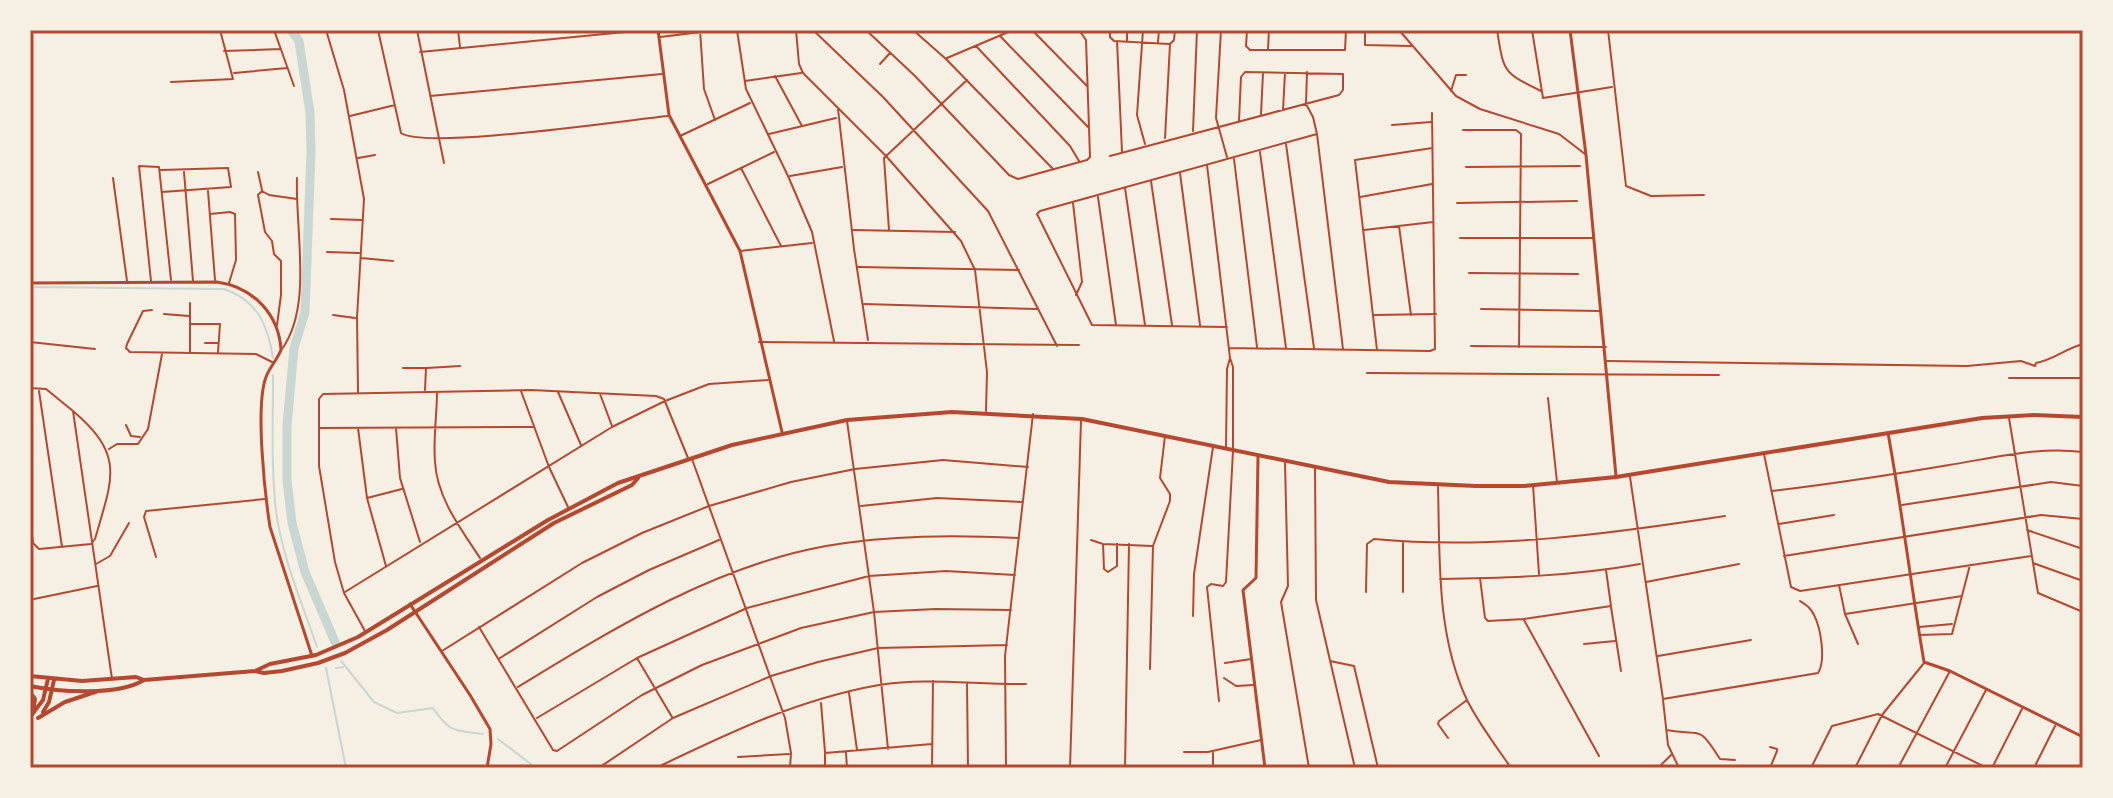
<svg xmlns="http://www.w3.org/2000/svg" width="2113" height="798" font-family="'Titillium Web',sans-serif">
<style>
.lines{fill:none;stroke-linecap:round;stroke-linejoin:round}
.stream{stroke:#c9d6d2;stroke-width:2}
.river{stroke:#c9d6d2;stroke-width:9}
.minor{stroke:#b5482f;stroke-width:2}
.tertiary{stroke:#b5482f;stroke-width:3}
.trunk{stroke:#b5482f;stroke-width:4}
.neatline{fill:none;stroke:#b5482f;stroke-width:3}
</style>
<rect width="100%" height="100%" fill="#f6efe4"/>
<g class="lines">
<path class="stream" d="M30,287L224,289C257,300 268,325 273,358
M273,375C273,420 271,465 276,511C282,557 302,603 317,647
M341,661L374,702L397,713L433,708C450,733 454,730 483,734
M326,668L346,768
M336,668L343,667
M498,739L536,768"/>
<path class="river" d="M291,30L299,41L310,113L311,152L305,312L294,348L287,426V480L292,523L305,572L335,642"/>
<path class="minor" d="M274,30L294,86
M326,30L344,90L364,199L357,318L358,392
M378,30L401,133C426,150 626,120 668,116
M417,30L444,163
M458,30L460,47
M700,30L704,89L715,120
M737,30L746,89L788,176L812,232L834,341
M796,30L799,64L803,73L886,156L961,241L975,270L987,372L986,411
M813,30L883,97L988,211L1057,346
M866,30L915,76L1009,175L1018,179L1087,160L1090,157L1086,40L1079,30
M913,30L946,59L1053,169
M1032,30L1087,86
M1110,30V37L1114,41L1169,44
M1143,30L1137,115L1145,144
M1221,30L1216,118L1227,157
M1247,30L1246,46L1250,50H1345L1346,30
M1365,30V45L1411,46
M1399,30L1456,96L1480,109L1559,134L1585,154
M1497,30C1504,72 1502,72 1541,91
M1532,30L1543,98L1612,87
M1608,30L1626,186L1651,196L1704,195
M1000,36L1088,127
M660,37L718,30
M1127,40V30
M1117,41L1122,152
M1158,42L1159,30
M976,46L1070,146L1079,161
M1268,49L1269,30
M224,51L281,49
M420,52L645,30
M947,58L1013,30
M880,64L890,53
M1307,72L1306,104L1313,117L1317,134L1343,349
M234,73L287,68
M775,76L802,126
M745,81L801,73
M171,82L233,79L220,30
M1451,91L1456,75H1466
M430,96L662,74
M838,109L854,249L868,340
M1283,110L1285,73
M1261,114L1263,73
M350,116L395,105
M1392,125L1431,122
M1463,130H1516L1521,134L1519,347
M1193,131L1197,30
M769,134L836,118
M680,136L750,103
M1165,138L1170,44L1174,40L1175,30
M1286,144L1314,348
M1260,152L1286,348
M1110,156L1339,95L1343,90V74L1245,72L1241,77L1239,121
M358,158L375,155
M1234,159L1257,347
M1207,165L1230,358L1227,369L1226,449
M1466,167L1580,166
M741,168L781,246
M161,170L228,168L231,187L162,192
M184,172L193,281
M258,172L262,190
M1180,173L1200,325
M790,176L842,167
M113,178L127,281
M1151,181L1172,325
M708,184L774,152
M1125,188L1145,325
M208,191L215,280
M1098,197L1116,325
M1360,197L1432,184
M1073,203L1082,282L1076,295
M1457,203L1577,201
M210,214L230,212L235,214L236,260L229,283
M331,219L362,220
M1399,226L1411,315
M853,230L955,232
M889,230L884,158L967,80
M1364,230L1433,222
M1460,238H1594
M740,251L812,243
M327,252L359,253
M361,258L393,261
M858,267L1019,270
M1469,273L1578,274
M151,281L139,166L159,167L171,280
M864,304L1037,309
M1481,309L1600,311
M152,310L143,311L127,344L126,348L130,352L256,354L274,363
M164,314L189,316
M333,315L355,318
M1374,315L1436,314
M190,324H220L218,352
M277,325L281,295V261L274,254L272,241L265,232L258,195L262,191L269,195L297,199
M1227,327L1092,325L1037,214L1040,211L1317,134
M30,342L95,349
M759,342L1079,345
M205,343H218
M1471,346L1606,347
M1229,348L1430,351L1435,349L1432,113
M282,349C313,306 295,230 297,178
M1377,350L1355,160L1432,148
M190,352V303
M1607,361L1967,366L2021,361L2035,366L2036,363C2056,359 2064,349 2083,344
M403,368H426L425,390
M427,368L460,366
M1367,373L1719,375
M2009,378H2083
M30,388L46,389L73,411L112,679
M39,391L62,547
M521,391L549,467L568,507
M437,392C437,415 433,439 435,462C437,498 461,529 480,558
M558,392L581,445
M600,394L612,426
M1548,398L1557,482
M2009,418L2038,593L2083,612
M847,421L874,612L888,749
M126,425L131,436L140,437
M319,428L533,427
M358,428L367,498L386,566
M396,428L400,478L420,542
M109,449L117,444H138L148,429L162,354
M1764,454L1791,587L1800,591L2031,556
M692,459L785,718L791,753L790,768
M1285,463L1288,586L1281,602L1309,768
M1315,469L1316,600L1355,768
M1630,477L1663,699L1818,673C1826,661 1821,628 1814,615C1811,608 1806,605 1800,601
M1533,485L1539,574
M1438,487C1440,558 1436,634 1467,700C1479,724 1496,746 1511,768
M1772,491C1831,484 1890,475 1949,465C1993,458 2038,446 2083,452
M367,498L402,489
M1902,505L2051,482L2083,486
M861,506L937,498L1022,502
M30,521L33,543L39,549L91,544L95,539C112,479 126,456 73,411
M1779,524L1834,515
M2027,530L2083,549
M1091,540L1103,544L1152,546
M1403,542V592
M1103,544L1104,569L1108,572L1117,566V544
M1784,556L2041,515L2083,519
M156,557L144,517L146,511L265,499
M2033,563L2083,581
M96,564L110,556L129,523
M1480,578L1485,618L1488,621L1524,619L1611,606L1606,570
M1440,579C1507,578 1574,576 1640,564
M1646,582L1739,564
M1839,585L1845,614L1858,644
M345,592L612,427L665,401L709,384L768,380
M1366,592L1367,544L1374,539C1491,550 1609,534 1725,516
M34,599L97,586
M1611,607L1621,671
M1845,614L1962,596
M1193,616L1194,574L1213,447
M1524,620L1599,756
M479,627L553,750L557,751L642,695L702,665L801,628L874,612L936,609L1011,610
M1919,627L1952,624
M365,631L344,593L335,562L319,466V399L323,394L531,390L656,396L664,399L688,458
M1919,635L1952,634L1970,565
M1584,644L1615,641
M442,651L582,563L642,533L709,506L791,482L855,469L943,460L1028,467
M1658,656L1751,640
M500,658L597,597L649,570L719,540
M637,658L672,717
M1330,661L1354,666L1378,768
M1225,663L1251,659
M1150,669L1153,546L1170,501V494L1160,478L1165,436
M1224,678L1236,686L1253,685
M967,684L968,768
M518,687C613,629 714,566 826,546C891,535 954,535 1019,538
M849,693L857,750
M1663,700L1668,745L1679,768
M1219,701L1207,587L1211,584L1223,586L1226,582L1233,451V367L1230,358
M821,703L825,752
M537,718L637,658L747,608L869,576L946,571L1015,575
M1666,730C1703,737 1697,723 1720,759L1735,760
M1448,738L1438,724L1439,721L1467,700
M1770,747L1777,749V751L1770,768
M1184,752H1208L1261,740
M846,753L847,768
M738,757L789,754
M662,765C733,731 800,699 879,685C927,677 977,685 1026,684
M600,767L673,718L771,676L818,662L878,648L1007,645
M825,768V753L932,744
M932,768L933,681
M1006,768L1005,656L1033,414
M1070,768L1081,421
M1125,768L1129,544
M1213,768V753
M1658,768L1671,755
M1811,768L1832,726L1878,714L1987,768
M1855,768L1882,715L1924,663
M1898,768L1950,671
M1945,768L1986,690
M1992,768L2022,709
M2034,768L2055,726
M2080,768L2083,762"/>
<path class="tertiary" d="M658,30L669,115L740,251L782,432
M1570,30L1586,155L1616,476
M30,283L217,282C253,287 279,314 281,350C277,360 269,368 266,377C255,406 265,495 270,527L312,656
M1888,433C1902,510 1911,586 1924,662L1950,671L2083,737
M1258,457L1256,578L1243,590L1265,768
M410,604L470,695L490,729L491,744L487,768"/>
<path class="trunk" d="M255,671L270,664L316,655L358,637L548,520L618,483L732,445L847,420L952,412L1082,419L1389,482L1476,486H1524L1616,477L1982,418L2034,415L2083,417
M30,676L82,681L136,677L144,680L255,671L264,673L282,671L318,663L345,653L387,630L554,523L632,485L638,478
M30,686C59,692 118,696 144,680
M30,692L35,699L33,712
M43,712L49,702L54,680
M30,717L43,700L48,679
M38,718L65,702L98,691"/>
</g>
<rect width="2113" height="798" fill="none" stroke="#f6efe4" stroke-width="64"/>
<rect x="32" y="32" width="2049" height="734" class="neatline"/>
</svg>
